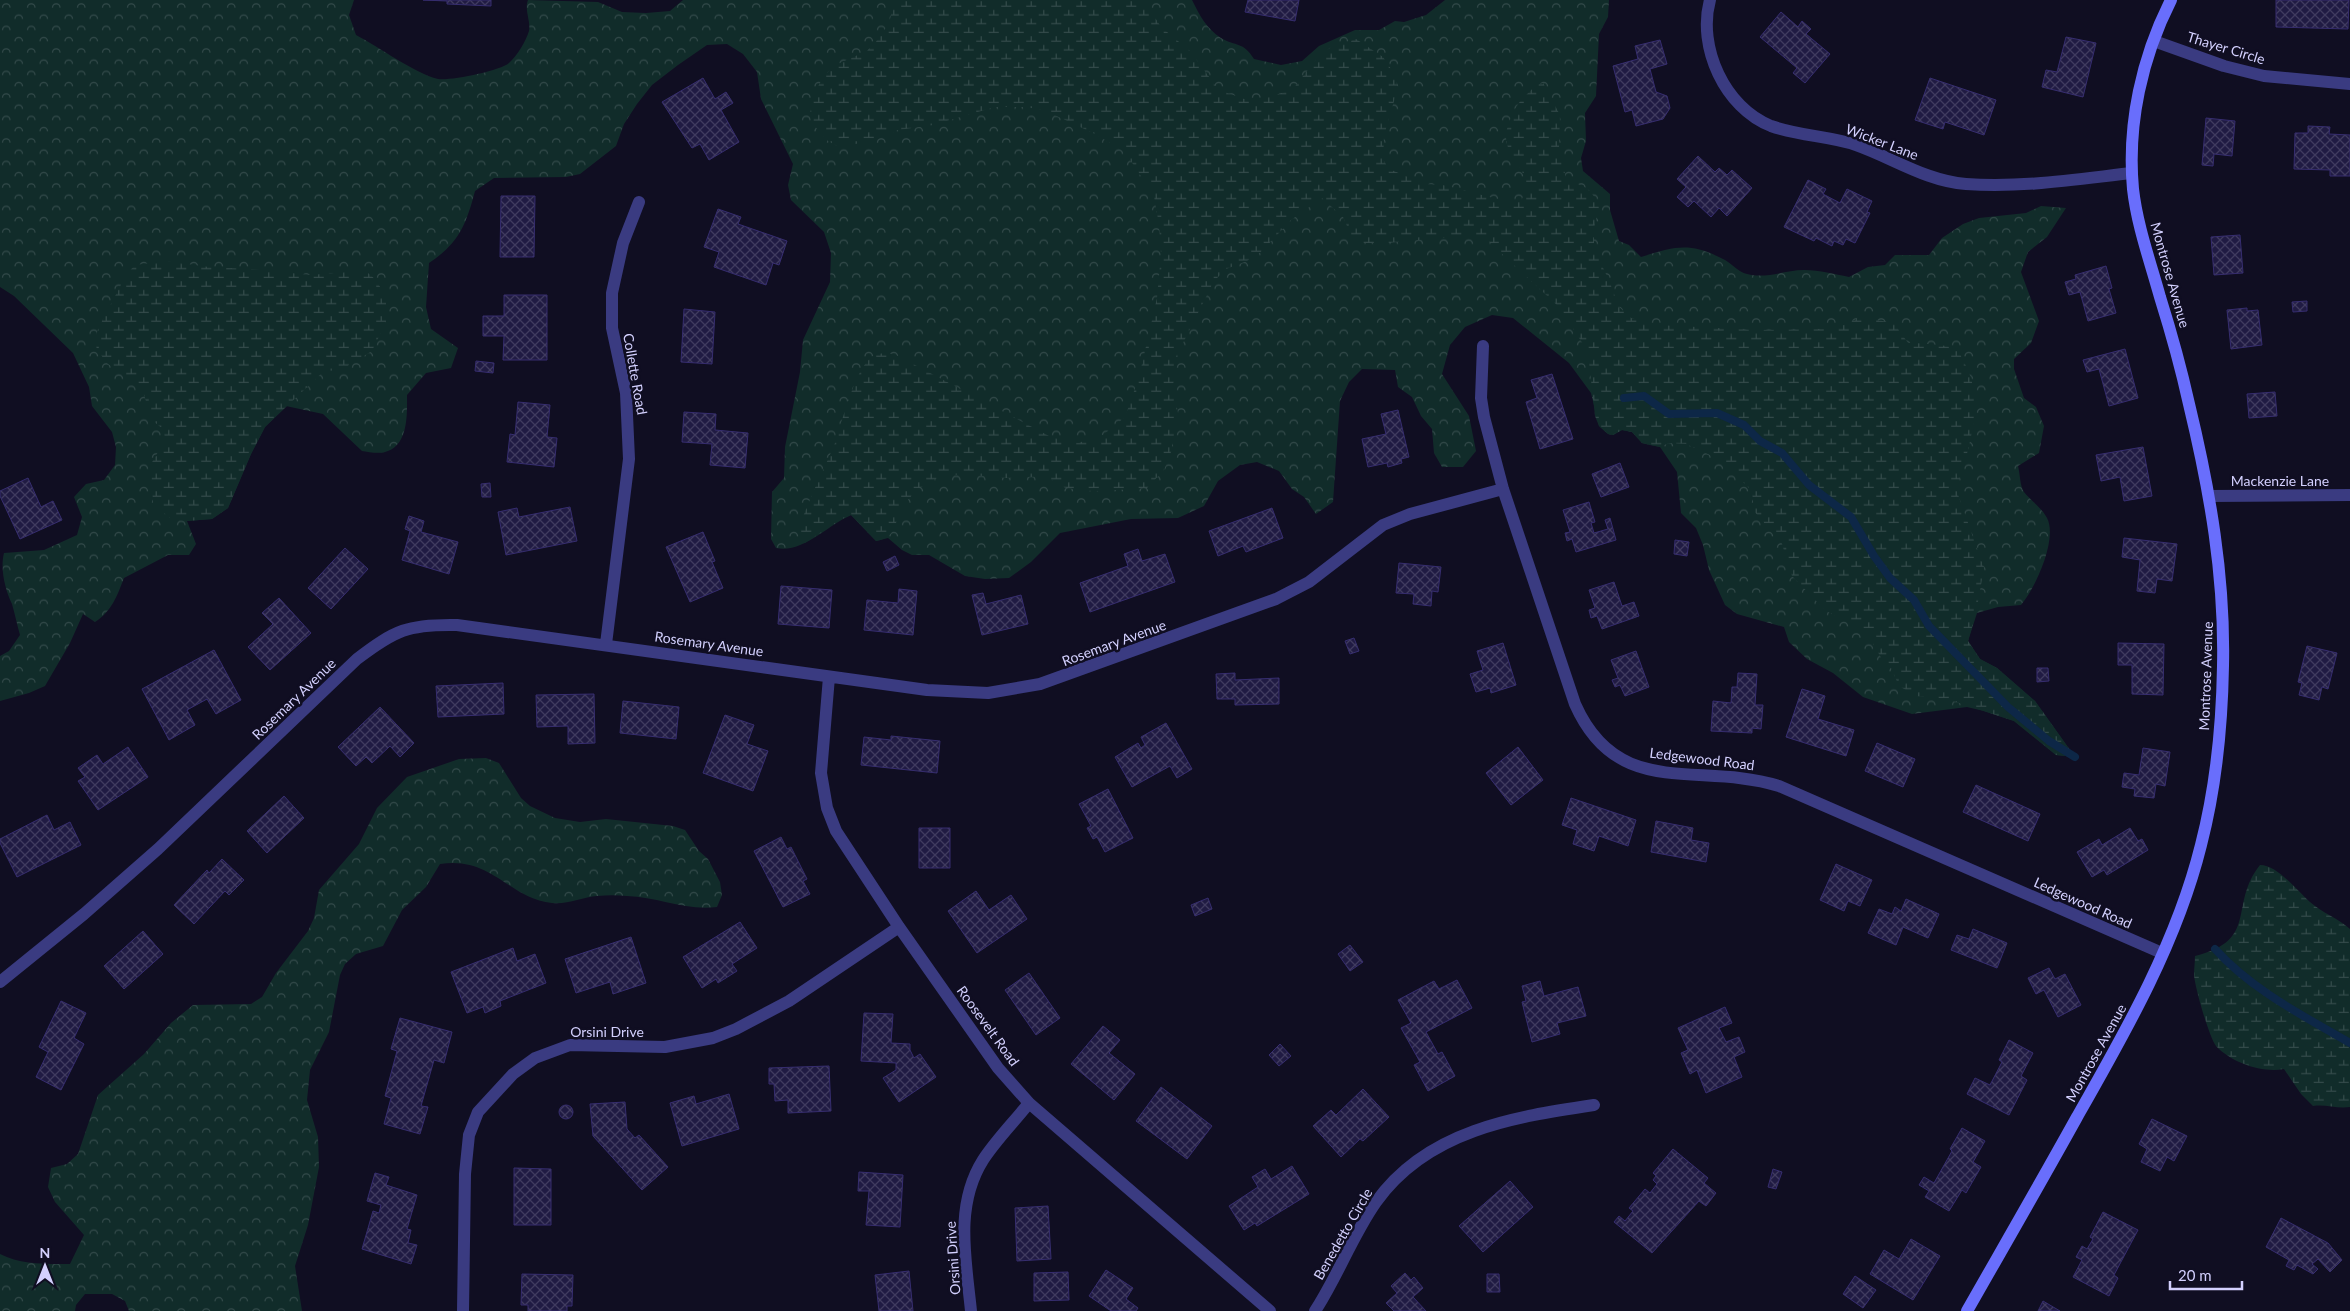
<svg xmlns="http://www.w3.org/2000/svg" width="2350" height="1311" font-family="Lato,sans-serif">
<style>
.forest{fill:url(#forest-crowns)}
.wetland{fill:url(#wetland-marsh)}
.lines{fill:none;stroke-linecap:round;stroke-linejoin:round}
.stream{stroke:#0d2747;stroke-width:8}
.building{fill:url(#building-cross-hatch);stroke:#362d6f}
.minor{stroke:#3a3b81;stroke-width:12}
.secondary{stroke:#696efc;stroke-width:12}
.labels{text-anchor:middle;stroke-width:5;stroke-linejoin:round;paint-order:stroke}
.street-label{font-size:14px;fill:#d3d0fe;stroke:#100e22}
</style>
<defs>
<pattern id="forest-crowns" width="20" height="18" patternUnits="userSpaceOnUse" patternTransform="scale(1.25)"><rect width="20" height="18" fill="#112c2a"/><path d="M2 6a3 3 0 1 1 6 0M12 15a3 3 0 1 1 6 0" fill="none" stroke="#334a4a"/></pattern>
<pattern id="wetland-marsh" width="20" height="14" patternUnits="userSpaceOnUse" patternTransform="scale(1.25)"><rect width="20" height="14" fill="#112c2a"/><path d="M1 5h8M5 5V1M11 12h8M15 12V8" fill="none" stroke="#334a4a"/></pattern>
<pattern id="building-cross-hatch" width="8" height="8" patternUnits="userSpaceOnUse" patternTransform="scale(1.25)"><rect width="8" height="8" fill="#201b43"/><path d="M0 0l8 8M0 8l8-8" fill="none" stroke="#403b5f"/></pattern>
</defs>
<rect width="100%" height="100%" fill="#100e22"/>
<path class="forest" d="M0,0H354L349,15L356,35C379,47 414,73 438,79C450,81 500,71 509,63C517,56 526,41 529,31C531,21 524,10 528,0L598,2L622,12L646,13L670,11L683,0H1192C1200,16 1206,28 1221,38C1236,47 1243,41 1254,59L1281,65L1302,61L1319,46L1355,30H1379L1395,21L1404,22L1426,15L1445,0H1609L1608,17L1599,34L1596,96L1585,113L1586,141L1581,158L1583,171L1610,194V210L1619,241L1629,245L1641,257C1677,246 1690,242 1725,260C1732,264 1740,273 1747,274C1767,279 1785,270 1804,270C1820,270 1834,274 1849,277L1868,267L1885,265L1895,255H1929L1942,238L1963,224L1979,218L2026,213L2041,206L2066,208L2047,237L2028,252L2021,272L2039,321L2031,343L2014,359V369L2024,398L2036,407L2044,426L2039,453L2018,466C2020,473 2020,487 2024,492C2032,502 2041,507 2047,518C2058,539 2035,589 2021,605L1998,607L1977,613L1968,641L1980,659L1997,668L2035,701L2075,757L2056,755L2014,721L1984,711L1967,707L1912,714L1863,697L1833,673L1807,659L1789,642L1784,627L1737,614L1725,605L1709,570L1703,545L1696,528L1681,513L1677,472L1660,447L1642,443L1632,432L1622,430L1613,435L1608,434L1599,426L1591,393L1569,363L1513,318L1492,315L1465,327L1450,345L1442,374L1469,416L1476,451L1463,467H1442L1434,453L1432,429L1421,416L1412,397L1398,387L1395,370L1362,369L1349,382L1340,401L1333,502L1316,514L1304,497L1292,489L1279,471L1257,462L1240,465L1218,481L1204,506L1178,518L1131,519L1060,533L1031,562L1009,578L985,579L965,576L929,555H912L902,550L888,538L876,541L851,515C828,525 802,554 776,548L771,539L772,492L784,478L785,447L800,372L803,340L830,282L831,253L824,232L791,200L788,185L793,164L761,99L757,72L743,54L727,44L707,45L678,65L652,85L637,104L624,124L616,146L580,174L566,177L494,178L475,191C466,225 459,243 429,263L426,307L431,329L458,348L451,368L426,373L407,395C407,413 409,446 385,452C379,454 368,452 362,451L323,414L286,406L265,427L251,454L228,508L212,519L187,521L196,544L189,555H168L124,578C117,596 112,611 95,622L83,614L70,643L45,686L29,693L0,701V656L9,651L20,635C17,625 15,614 12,604C5,589 0,569 4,553L44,550L77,535L82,517L74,497L86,484L104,480L115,465L116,447L112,432L92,406L89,387L73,353L14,296L0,287Z
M486,758L499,763L521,798L530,806L555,818L580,822L606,819L673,826L685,830L699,851L708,859L720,882L722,895L717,907C686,911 658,897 627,896C617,895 607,895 597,896C583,897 566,905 552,903C508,898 492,856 440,864L426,887L402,910L383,946L356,954L345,964L340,975L329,1032L310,1070L307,1100L318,1137L319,1167L308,1225L295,1266L302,1311H129L125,1301L112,1294H85L76,1305L75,1311H0V1254C21,1265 46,1264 70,1264L84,1235L55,1202L48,1187L51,1168L67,1164L78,1154L98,1095L144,1054L171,1023L193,1005L251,1004L262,997L276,973L308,931L314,918L319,890L359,844L377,808L407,777L459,759Z"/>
<path class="wetland" d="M895,0H1136L1150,10L1161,27L1190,51L1215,85L1225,92L1244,99L1271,97L1293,89L1321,53L1332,47L1356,39L1383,57L1393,72L1398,87L1384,136L1383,160L1389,169L1425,184L1443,185L1513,203L1521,201C1537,172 1506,160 1506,137C1506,130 1509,122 1512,115C1516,107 1519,102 1525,96C1531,91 1535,84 1543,83L1560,115L1559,148L1566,178L1588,189L1596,199L1599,207L1594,228V245L1598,257L1612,287L1618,306L1631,318L1658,325L1755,330L1825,329L1848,324L1859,317L1894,323L1908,343C1916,343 1949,345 1954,348C1961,353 1962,358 1966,366C1985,403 1968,453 1956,489L1984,568L1976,613L1968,641L1980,659L1997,668L2035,701L2075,757L2056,755L2014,721L1947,699L1916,696L1899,686L1891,668L1883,661L1868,635L1851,622L1840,619L1825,610L1792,576L1782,544L1754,511L1752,491L1721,460L1686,444L1669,443L1660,447L1650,445L1642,443L1632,432L1622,430L1613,435L1608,434L1599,426L1595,416L1589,362L1583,344L1559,307L1485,238L1470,235L1387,243H1359L1351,235L1343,217L1322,198L1291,220L1261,252L1247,261L1226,269L1214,281L1178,353L1173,386L1178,413L1171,452L1164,470L1147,488C1120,489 1094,494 1067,488C1059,487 1054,480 1047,478C1032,475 1019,479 1005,478C981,476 956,470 933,480C923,484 907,499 902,508C894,523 896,538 876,541L851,515L836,522L805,543H800C798,535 800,525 803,517C812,492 825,468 835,443C842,423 855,367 873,356C880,352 889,353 896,355L1051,437L1078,443L1103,435L1125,417L1139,377L1157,298L1161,254L1159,225L1154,196L1125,152L1095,134L1044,110L1025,107H995L933,125L898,130L873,141L849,145L837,146L828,141L811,122L810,102L822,79L833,66L867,51L879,38L889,23Z
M166,261L209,267L249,269L311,275L359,271L368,273L376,280L386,297V322L372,351L341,370L324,371L265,427L251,454L228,508L212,519L187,521L171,519L153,503L151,464L165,440L164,430L152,420L143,392L127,376L108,364L97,350L95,340L98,329L126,275L135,265Z
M2260,865C2278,865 2298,892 2310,902C2322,913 2338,918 2350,929V1107C2337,1109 2326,1104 2313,1106L2301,1094L2284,1069C2262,1073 2232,1063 2216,1046C2209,1037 2195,987 2194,975C2194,969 2195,962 2195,956C2260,940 2228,905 2260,865Z"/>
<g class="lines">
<path class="stream" d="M1624,398L1644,396L1669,414L1717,413L1744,425L1760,441L1782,453L1809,485L1851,517L1874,556L1890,578L1914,600L1929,626L2008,707L2049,741L2075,757
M2215,949C2252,990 2302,1015 2350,1043"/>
</g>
<path class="building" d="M423,0H491V6L447,4V1Z
M1248,0H1299L1295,21L1245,12Z
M2276,0H2349L2348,29L2276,27Z
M1781,12L1798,27L1802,21L1811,29L1806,34L1830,54L1805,83L1793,73L1797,68L1760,37Z
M2066,37L2096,43L2083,97L2042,87L2046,70L2057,72Z
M1660,40L1667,64L1650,69L1656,92L1667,96L1670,108L1663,119L1636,126L1632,110L1625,112L1613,66L1638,59L1635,46Z
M703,78L715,99L726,92L733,103L721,110L739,142L709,160L700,144L692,148L662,102Z
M1930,78L1996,100L1984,135L1945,122L1943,129L1915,120Z
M2206,118L2235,121L2232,156L2214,154L2213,166L2202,165Z
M2308,126L2330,127L2329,134L2350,135V176H2330V170L2294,169L2295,133H2308Z
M1698,156L1715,172L1719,168L1727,175L1732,170L1752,188L1727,216L1719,208L1711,217L1694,201L1688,207L1677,197L1686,187L1677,179Z
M1808,180L1826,189L1823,194L1840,203L1847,189L1872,201L1867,212L1870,213L1855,243L1846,239L1843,245L1834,241L1832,246L1816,238L1814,241L1784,227Z
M501,196H535L534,257H500Z
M718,209L741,217L738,224L787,241L779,265L773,263L766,285L714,267L719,252L704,247Z
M2240,235L2243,273L2214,275L2211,237Z
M2106,266L2112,288L2109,289L2116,313L2088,321L2080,292L2069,295L2065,282L2076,279L2075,275Z
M504,295H547V360H503L504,336H483V316H504Z
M2307,301V311L2293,312L2292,302Z
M2247,308V311L2258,310L2262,345L2231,349L2227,310Z
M684,309L715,312L712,364L681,362Z
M2125,349L2138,398L2109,406L2099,369L2087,372L2083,360Z
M476,361L494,363L493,373L475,371Z
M1552,374L1573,439L1540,449L1526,402L1537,398L1531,380Z
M2275,392L2277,416L2249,418L2247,394Z
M518,402L550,405L547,437L557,438L554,467L507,462L510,434L515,435Z
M1398,410L1409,457L1401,459L1402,463L1388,467L1387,463L1368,467L1362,439L1386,434L1381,414Z
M684,412L716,414L715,430L748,433L745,468L710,465L712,444L682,442Z
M2143,447L2152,496L2124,501L2120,477L2101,481L2096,455Z
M1620,463L1629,487L1601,497L1592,474Z
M28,478L41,507L53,501L62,520L20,539L0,496V491Z
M490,483L491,497H482L481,484Z
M1589,502L1595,522L1591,523L1594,533L1608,529L1605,520L1610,518L1616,540L1576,552L1572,539L1567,541L1565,533L1570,532L1563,510Z
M570,507L577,541L506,555L498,512L517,508L519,517Z
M1272,508L1283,538L1246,552L1243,546L1218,556L1209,531Z
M409,516L424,521L421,532L458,542L449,574L402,560L410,531L405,529Z
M703,532L715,561L712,562L723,588L690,602L666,547Z
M2124,538L2177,544L2172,581L2157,579L2155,593L2137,591L2140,560L2122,557Z
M1675,540L1689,542L1687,556L1674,554Z
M345,548L368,569L331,609L308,588Z
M1138,549L1142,561L1165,554L1175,582L1090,612L1080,583L1128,566L1124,554Z
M895,556L899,565L887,571L883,562Z
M1399,563L1441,567L1438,592L1432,591L1431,606L1413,604L1414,594L1396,593Z
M1614,582L1622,606L1634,602L1639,616L1602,629L1597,616L1591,618L1589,610L1595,608L1589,590Z
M781,586L832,590L829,628L778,624Z
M899,589L917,591L913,635L864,630L867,600L898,603Z
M983,593L986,604L1021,595L1028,624L982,635L972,595Z
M279,598L311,633L270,670L248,647L273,624L262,613Z
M1354,638L1359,651L1350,654L1345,641Z
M1503,643L1516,685L1491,693L1490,688L1476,692L1470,674L1483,670L1477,651Z
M2118,643L2164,644L2163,695L2132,694V665H2118Z
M2307,646L2337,653L2328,689L2322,687L2319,700L2299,695L2302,683L2298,682Z
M214,650L241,700L216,714L207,699L187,710L195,725L169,740L142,689Z
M1636,651L1649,687L1625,696L1620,685L1615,687L1612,680L1618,678L1611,660Z
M2037,668H2048L2049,681L2037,682Z
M1235,673V680L1279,678V704L1235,705V699H1217L1216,674Z
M1738,673L1757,674L1755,705H1763L1761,729L1752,728V733L1711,731L1713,701L1731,703L1732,687H1737Z
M503,683L504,714L438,717L436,686Z
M1802,689L1825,696L1818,719L1854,730L1846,756L1786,737Z
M594,694L595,743L568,744V726L537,727L536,695Z
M623,701L679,707L676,739L620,733Z
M380,707L414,743L400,757L390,746L372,763L366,757L356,766L338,747Z
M725,715L754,725L747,744L768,751L753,791L703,773Z
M1166,723L1192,769L1177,778L1170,766L1132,787L1115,757L1138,743L1141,748L1145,745L1141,737Z
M891,736L940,741L937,773L861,765L864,737L891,740Z
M1877,743L1915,759L1903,787L1865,771Z
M128,747L148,777L98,810L78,781L85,777L78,768L97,755L103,764Z
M1518,747L1543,780L1511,805L1486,773Z
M2143,748L2170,752L2165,786L2156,784L2154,798L2134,796L2135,789L2122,787L2124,773L2139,775Z
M1976,785L2040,814L2028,841L1963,812Z
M1108,789L1133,838L1105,852L1097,837L1093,839L1087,828L1091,826L1079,804Z
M284,796L304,818L267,853L247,831Z
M1571,798L1636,820L1628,846L1599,836L1594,851L1573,844L1577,830L1562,825Z
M47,815L54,830L70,822L81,845L17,877L0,843V839Z
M1656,821L1693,828L1691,840L1709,843L1706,862L1651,852Z
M919,828H950V868H919Z
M2130,828L2138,841L2142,839L2148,850L2107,875L2104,870L2092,877L2077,852L2099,839L2102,845Z
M781,837L787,849L791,847L807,879L803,881L810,894L783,907L754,851Z
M222,859L244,880L229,895L225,891L194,924L174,905L207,870L209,873Z
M1836,864L1872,880L1860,906L1848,901L1844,911L1820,900Z
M976,891L989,910L1011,895L1027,919L977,953L948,911Z
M1208,898L1212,909L1195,916L1191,905Z
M1906,899L1939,914L1928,938L1903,927L1896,945L1868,933L1879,909L1892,914L1895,907L1901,911Z
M740,922L757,948L732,964L737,971L718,983L716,979L702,988L683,957Z
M1973,929L2007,943L1997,968L1951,950L1957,935L1969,939Z
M143,931L163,954L124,989L104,966Z
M631,937L646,983L613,994L610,982L576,993L565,959Z
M1350,945L1363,962L1350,971L1338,954Z
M513,948L517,961L535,954L546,983L500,1001L501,1006L485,1013L483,1007L467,1013L451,972Z
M2049,968L2055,979L2065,974L2081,1005L2058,1017L2044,990L2036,994L2028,978Z
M1029,973L1060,1018L1036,1035L1005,990Z
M1457,980L1472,1008L1426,1032L1438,1054L1442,1052L1455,1076L1428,1091L1414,1065L1420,1062L1401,1028L1411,1023L1398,1000L1434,981L1439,989Z
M1540,981L1544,996L1578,987L1586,1016L1557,1023L1560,1034L1532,1042L1522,1002L1526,1001L1522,986Z
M61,1001L86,1013L74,1038L84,1044L61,1090L36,1077L48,1052L39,1047Z
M1725,1007L1732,1023L1719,1028L1726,1042L1739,1037L1745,1052L1734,1057L1742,1077L1706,1093L1697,1070L1690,1074L1681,1053L1688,1050L1678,1028Z
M864,1013L893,1014L891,1043L910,1044V1050L914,1058L920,1054L936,1077L899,1102L883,1078L896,1070V1063L861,1061Z
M400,1018L452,1032L444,1063L434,1060L421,1106L428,1107L420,1134L384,1124L391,1098L385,1096L397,1051L391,1049Z
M1103,1026L1120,1040L1109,1053L1135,1074L1114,1100L1071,1064Z
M2009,1040L2033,1053L2021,1076L2027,1080L2009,1115L1967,1094L1975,1078L1990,1085L2002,1062L1999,1060Z
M1280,1044L1291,1056L1279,1066L1269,1055Z
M829,1066L831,1111L788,1113V1100L775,1101L774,1084H769V1068Z
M1161,1087L1212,1126L1187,1159L1136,1121Z
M1363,1089L1389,1117L1363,1141L1360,1139L1341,1157L1313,1126L1331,1110L1336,1115Z
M729,1094L739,1129L682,1146L670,1103L694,1096L696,1104Z
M625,1102L627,1129L635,1138L639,1135L668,1167L642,1190L593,1136L590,1104Z
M559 1112a7 7 0 1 1 14 0a7 7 0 1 1-14 0Z
M2152,1119L2187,1136L2174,1161L2167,1157L2160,1171L2141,1162L2147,1149L2139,1144Z
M1962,1128L1985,1141L1973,1162L1981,1167L1966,1193L1962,1190L1949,1211L1925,1197L1929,1191L1919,1185L1924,1177L1934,1183L1952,1151L1950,1149Z
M1673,1149L1708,1178L1704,1183L1716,1193L1706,1206L1699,1201L1652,1253L1614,1222L1619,1216L1625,1221L1633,1211L1629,1208L1645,1189L1650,1193L1657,1184L1653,1180L1656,1176L1653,1173Z
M1292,1166L1309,1194L1257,1226L1255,1223L1244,1230L1229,1206L1258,1187L1252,1177L1265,1169L1271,1179Z
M514,1168L551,1169V1225H514Z
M1773,1169L1782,1172L1776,1189L1768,1187Z
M859,1172L903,1175L900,1227L866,1225L869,1191H858Z
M375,1173L389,1177L386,1185L417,1195L407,1229L411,1230L408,1243L417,1245L411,1264L362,1249L373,1211L379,1213L381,1205L367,1201Z
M1510,1181L1533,1207L1483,1252L1459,1226Z
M1048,1206L1051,1259L1017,1261L1015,1208Z
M2103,1212L2138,1230L2114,1275L2118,1278L2109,1296L2073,1277L2082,1260L2076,1257L2082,1246L2087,1249L2093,1239L2090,1237Z
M2281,1218L2328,1243L2342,1260L2330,1272L2318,1259L2312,1264L2318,1269L2313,1274L2297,1265L2294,1270L2286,1266L2289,1260L2266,1247Z
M1911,1239L1940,1256L1913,1300L1870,1274L1884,1250L1899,1259Z
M1106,1270L1133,1288L1126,1299L1138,1308L1136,1311H1111L1089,1296Z
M909,1271L913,1311H879L875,1275Z
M1068,1272L1069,1300L1034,1301V1273Z
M1405,1273L1411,1280L1414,1277L1423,1288L1413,1297L1426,1311H1394L1386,1303L1397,1293L1391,1286Z
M522,1274L573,1275L572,1306H567V1311H528V1305H521Z
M1487,1274H1499L1500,1292H1487Z
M1855,1276L1876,1290L1863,1308L1843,1294Z
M2043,1301L2060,1311H2038Z"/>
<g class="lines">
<path class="minor" d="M1710,0C1697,47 1725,108 1771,126C1799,136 1829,136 1856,145C1893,158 1926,181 1966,184C2022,188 2078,179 2132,173
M2154,41L2224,66L2264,76L2350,84
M1483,346L1481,398L1484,417L1503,489L1575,704C1618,801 1699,761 1779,786L2162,953
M2210,496L2350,495
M606,644L629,459L626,393L612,328V293L623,243L639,202
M829,677L821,773L827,808L836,831L899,927L998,1068L1029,1103L1270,1311
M0,982L84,914L158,849L357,659C395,630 408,624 457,625L927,690L988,693L1040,684L1276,599L1309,582L1383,525L1410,514L1503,489
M463,1311L465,1174L469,1135L478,1112L513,1074L535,1058L570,1045L665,1047L713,1038L736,1029L789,1001L899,927
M971,1311C966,1260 954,1206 983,1160C996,1140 1014,1122 1029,1103
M1315,1311C1338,1276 1352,1236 1376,1202C1427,1130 1514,1117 1594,1105"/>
<path class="secondary" d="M1967,1311C2004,1246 2041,1182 2077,1117C2126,1031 2177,942 2201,845C2216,787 2222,726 2223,666C2225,577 2210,491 2189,404C2181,368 2171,332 2160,297C2150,261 2137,225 2133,189C2127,124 2142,57 2171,0"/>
</g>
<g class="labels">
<g class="street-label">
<text transform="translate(2226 48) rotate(17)" y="5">Thayer Circle</text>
<text transform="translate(1882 142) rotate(21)" y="5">Wicker Lane</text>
<text transform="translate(2170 275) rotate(74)" y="5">Montrose Avenue</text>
<text transform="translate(635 374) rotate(80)" y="5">Collette Road</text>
<text x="2280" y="486">Mackenzie Lane</text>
<text transform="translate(1114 643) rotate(-20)" y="5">Rosemary Avenue</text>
<text transform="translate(709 644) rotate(8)" y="5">Rosemary Avenue</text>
<text transform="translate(2206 676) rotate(-88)" y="5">Montrose Avenue</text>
<text transform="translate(294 699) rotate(-44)" y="5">Rosemary Avenue</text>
<text transform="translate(1702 759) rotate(7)" y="5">Ledgewood Road</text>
<text transform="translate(2083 903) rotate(24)" y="5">Ledgewood Road</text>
<text transform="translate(988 1026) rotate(54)" y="5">Roosevelt Road</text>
<text x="607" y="1037">Orsini Drive</text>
<text transform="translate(2096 1053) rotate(-61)" y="5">Montrose Avenue</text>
<text transform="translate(1343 1234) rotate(-60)" y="5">Benedetto Circle</text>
<text transform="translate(953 1258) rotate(-94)" y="5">Orsini Drive</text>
</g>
</g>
<g transform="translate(45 1266)" stroke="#100e22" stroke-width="4" paint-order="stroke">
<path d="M0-4L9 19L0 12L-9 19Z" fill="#d3d0fe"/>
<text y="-8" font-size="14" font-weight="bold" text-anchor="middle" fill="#d3d0fe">N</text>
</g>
<path d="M2170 1281v8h72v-8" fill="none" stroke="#d3d0fe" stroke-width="2.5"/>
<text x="2178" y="1281" font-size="15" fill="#d3d0fe" stroke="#100e22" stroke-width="4" paint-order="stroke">20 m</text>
</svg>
